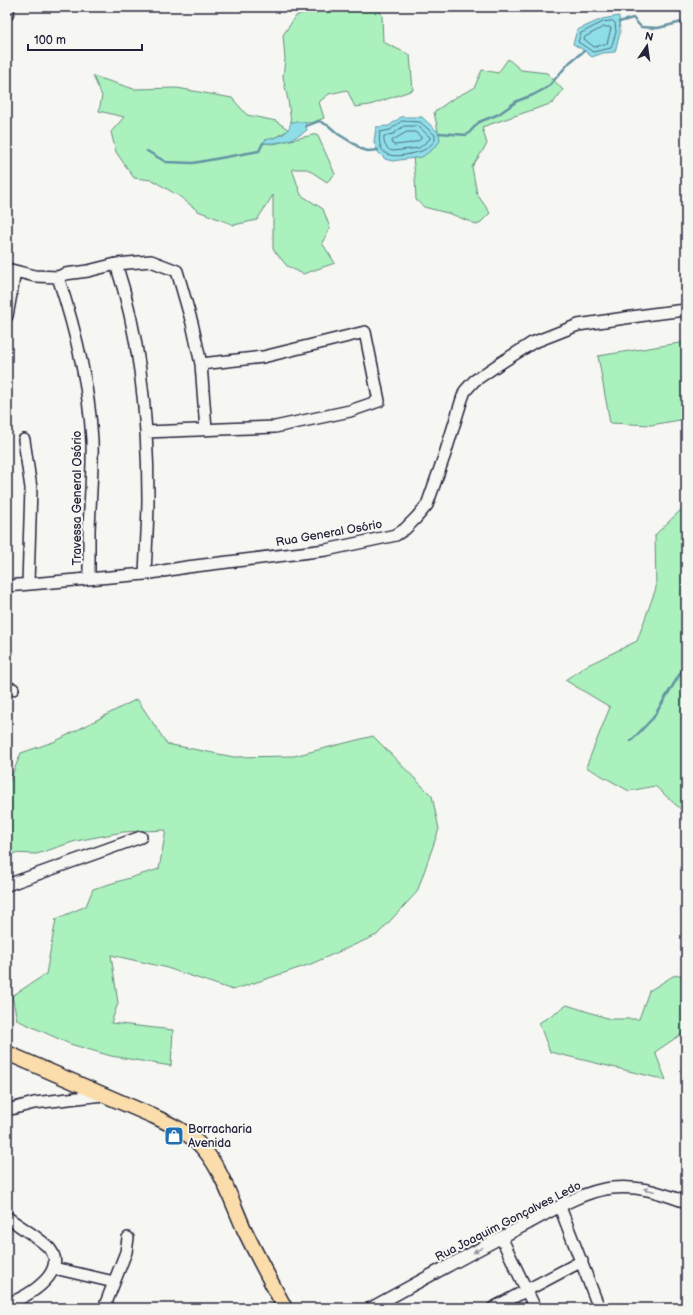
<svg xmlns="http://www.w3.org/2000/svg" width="693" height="1315" font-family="'Balsamiq Sans',sans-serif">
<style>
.green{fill:#aaf1bd;stroke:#668a7c}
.water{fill:#8edee8;stroke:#6393a3}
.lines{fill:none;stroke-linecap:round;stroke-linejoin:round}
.shore{stroke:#4d6d80;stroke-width:1}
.stream{stroke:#6393a3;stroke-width:2.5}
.minor-casing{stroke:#22223b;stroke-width:14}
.major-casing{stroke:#22223b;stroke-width:17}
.minor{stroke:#f6f6f2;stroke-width:11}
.major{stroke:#fbddab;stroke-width:14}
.oneway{fill:#9797a0}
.labels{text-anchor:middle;stroke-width:4;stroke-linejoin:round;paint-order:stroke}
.street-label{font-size:12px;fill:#22223b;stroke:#f6f6f2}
.poi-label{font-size:12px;fill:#22223b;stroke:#f6f6f2;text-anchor:start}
</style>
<rect width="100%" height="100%" fill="#f6f6f2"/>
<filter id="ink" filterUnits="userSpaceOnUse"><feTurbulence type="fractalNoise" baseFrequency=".025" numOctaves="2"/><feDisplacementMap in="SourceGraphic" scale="8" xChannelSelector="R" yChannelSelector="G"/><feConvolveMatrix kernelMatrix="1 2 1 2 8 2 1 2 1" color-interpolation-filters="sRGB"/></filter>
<g filter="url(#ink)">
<path class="green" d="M315,7H377L382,15L383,42L410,55L413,90L370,105L355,107L347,90L329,94L319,102L324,118L312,123L291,122L288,100L283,77L285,59L283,35L296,16Z
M508,59L521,70L547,73L563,90L553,103L482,127L487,144L472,167L477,194L490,213L478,225L451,214L424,207L416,200L415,176L413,157C426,153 431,152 440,141L434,112L454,98L474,88L482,70L498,73Z
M93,76L134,89L177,88L232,98L247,115L276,121L289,130L264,143L273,144L317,134L335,174L327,182L307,169H292L301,195L323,209L330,228L322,243L335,263L303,274L287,266L273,249V195L257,220L234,225L198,211L179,196L152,180L134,178L116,152L111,132L124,117L99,111L102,96Z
M686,342V419L651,425L610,423L598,356Z
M686,505V814L655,786L629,791L586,767L610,707L565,680L586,666L637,641L656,588L655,535Z
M137,699L167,744L234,757L294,756L373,736L432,796L439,829L417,892L377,935L311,964L233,990L164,967L111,955L118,1003L111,1023L173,1030L171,1066L111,1056L70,1044L17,1020L12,996L46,974L56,919L86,906L93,889L159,869L166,830L123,832L76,841L37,854L7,853V787L21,753L56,741Z
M686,974V1031L655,1052L666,1080L550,1052L539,1023L567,1005L610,1019H639L649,991L673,976Z"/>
<path class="water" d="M619,16L620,33L615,52L603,53L592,57L582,49L573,44L577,30L602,19Z
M401,117H422L439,133L440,141L433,149L422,157L392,161L385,159L378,152L374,142L376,127L389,126Z
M291,122H305L307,130C295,140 279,144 263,143L265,140C277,137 288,136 291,122Z"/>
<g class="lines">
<path class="shore" d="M613,21L615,23L616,32L611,48L593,52L578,42L581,33L603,22Z
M604,27H609L611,28L607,44L594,47L584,39L585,37Z
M402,121L420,122L435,135V140C426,152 419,152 405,155C386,158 377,152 380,132L390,130Z
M404,126H418L430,137V139L419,148L393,151C386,150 383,143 384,136L393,134Z
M407,132H415L421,137V139C414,144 402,144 394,145L392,144V141Z"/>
<path class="stream" d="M619,22L633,18L641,27L658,28L686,21
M306,126L319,121L329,126L338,134L356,145L361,149L368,151L378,150
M439,133L467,135L479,122L499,114L517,101L533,95L548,87L570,62L584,51
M147,151L166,162L193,163L259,151L263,143
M631,741L653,718L686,664"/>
<defs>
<path id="minor" d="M7,15L9,7
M116,264C141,339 148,420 148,498C148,523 146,549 145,574
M7,269L35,276L58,277L65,274L88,271L116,264L151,261L177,271L192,323L201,364L206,430
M58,277C75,328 89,385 92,440C93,470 90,500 89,531C89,547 89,563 89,579
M7,316L15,272
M146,432L275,427L350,411L379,401L365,332L263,357L201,364
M24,440L31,488L28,584
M7,586L145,574L187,567L326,550L396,535L405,529L416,518L427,505L445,454L462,399L465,391L474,381L499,364L532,343L578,325L652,314L686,310
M7,690L13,689
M7,885L141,837
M7,1110L34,1103L103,1095
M560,1207L599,1308
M7,1217C20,1227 35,1235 47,1246C72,1269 29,1297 9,1303
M501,1237L535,1308
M54,1268L114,1282
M104,1308L126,1252L128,1238
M371,1308C424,1279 476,1250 529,1223C555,1209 583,1191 612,1188C640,1185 660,1193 686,1202
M493,1308L582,1261"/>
<path id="major" d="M7,1053L153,1116C168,1123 183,1130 196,1141C220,1163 231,1200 244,1229C257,1256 271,1282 285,1308"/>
</defs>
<use href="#minor" class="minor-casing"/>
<use href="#major" class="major-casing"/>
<use href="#minor" class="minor"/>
<use href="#major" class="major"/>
</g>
<defs><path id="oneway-solid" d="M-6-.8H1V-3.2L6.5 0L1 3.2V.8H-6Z"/></defs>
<g class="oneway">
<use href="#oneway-solid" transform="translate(649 1190) rotate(-166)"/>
<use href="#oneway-solid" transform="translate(478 1250) rotate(151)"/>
</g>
</g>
<defs>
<symbol id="shop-square" viewBox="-11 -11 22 22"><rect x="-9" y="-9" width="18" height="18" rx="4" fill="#1f6fb2" stroke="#f6f6f2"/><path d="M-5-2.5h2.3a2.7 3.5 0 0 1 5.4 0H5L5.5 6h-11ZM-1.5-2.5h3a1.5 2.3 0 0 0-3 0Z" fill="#fff"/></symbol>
</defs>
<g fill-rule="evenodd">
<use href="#shop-square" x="163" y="1125" width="22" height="22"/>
</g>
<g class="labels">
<g class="street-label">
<text transform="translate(77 498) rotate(-90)" y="4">Travessa General Osório</text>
<text transform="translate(329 533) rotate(-10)" y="4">Rua General Osório</text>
<text transform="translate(508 1221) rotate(-27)" y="4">Rua Joaquim Gonçalves Ledo</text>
</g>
<g class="poi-label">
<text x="188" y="1133">Borracharia<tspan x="188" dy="14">Avenida</tspan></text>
</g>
</g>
<rect width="693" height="1315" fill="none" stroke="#f6f6f2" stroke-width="24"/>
<rect x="12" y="12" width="669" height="1291" fill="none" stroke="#22223b" stroke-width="1.5" filter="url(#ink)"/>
<g transform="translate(647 46) rotate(13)" stroke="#f6f6f2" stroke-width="3" paint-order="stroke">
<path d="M0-3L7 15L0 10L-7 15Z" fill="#22223b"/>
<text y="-6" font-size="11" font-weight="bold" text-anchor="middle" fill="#22223b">N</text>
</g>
<path d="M28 44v6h114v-6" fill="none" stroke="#22223b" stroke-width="2"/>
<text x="34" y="44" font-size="12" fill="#22223b" stroke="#f6f6f2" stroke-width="3" paint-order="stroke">100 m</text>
</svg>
